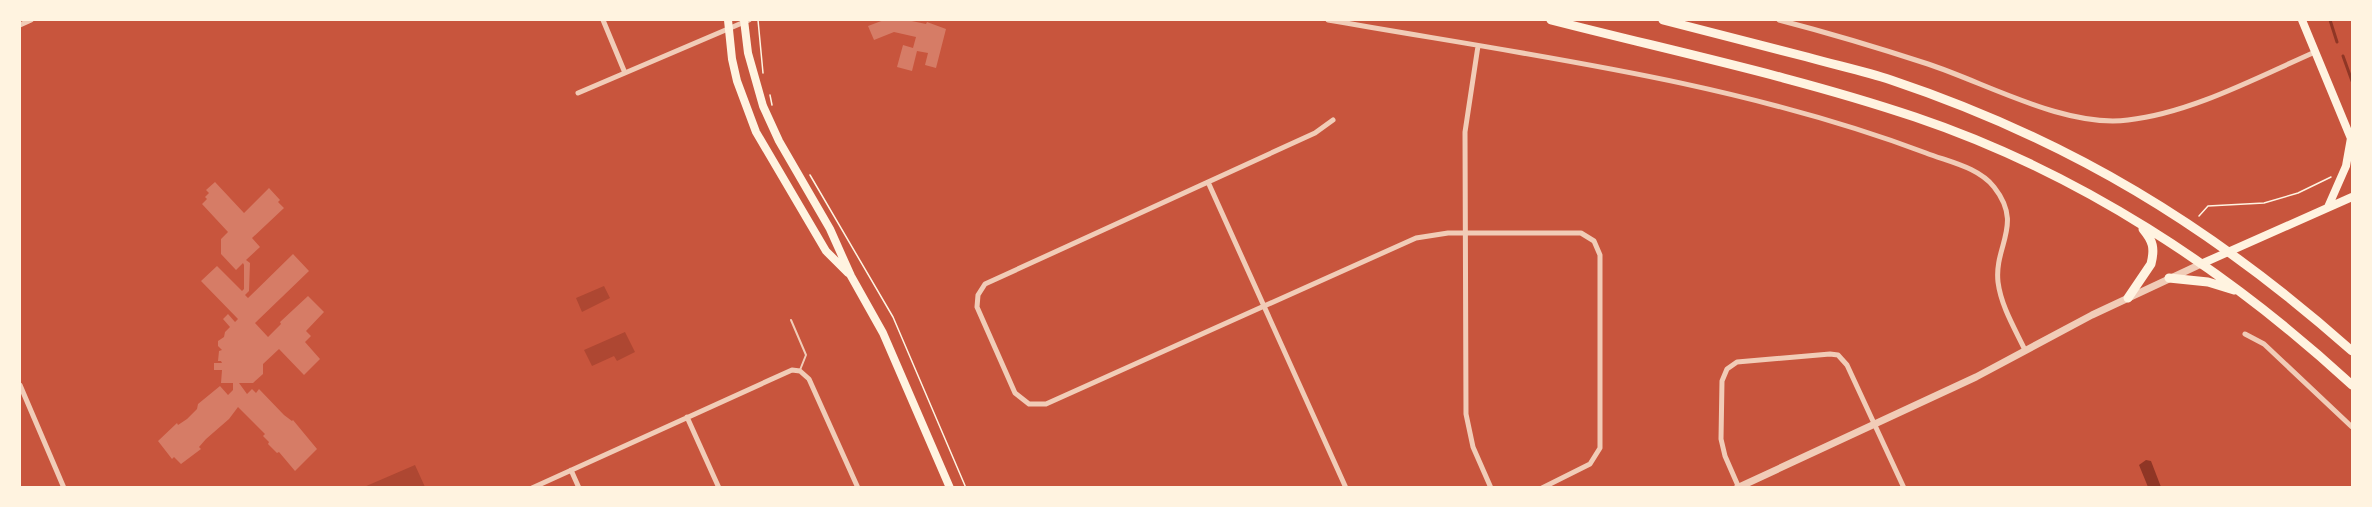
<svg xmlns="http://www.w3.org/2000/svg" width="2372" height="507" font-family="Commissioner,sans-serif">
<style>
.green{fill:#ae4732}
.water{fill:#8f3625}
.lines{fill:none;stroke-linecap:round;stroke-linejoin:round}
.stream{stroke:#8f3625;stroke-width:3}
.building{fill:#d67c66}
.path{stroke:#fff3e0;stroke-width:1.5}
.service{stroke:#f1ccb7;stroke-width:2}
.minor{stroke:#f1ccb7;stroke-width:5}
.tertiary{stroke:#f1ccb7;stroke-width:7}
.secondary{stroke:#fff3e0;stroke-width:8}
.trunk{stroke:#fff3e0;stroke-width:9}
</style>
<rect width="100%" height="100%" fill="#c8553d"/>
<path class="green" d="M604,286L610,298L582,312L576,298Z
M625,332L635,352L617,361L614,356L592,366L584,350Z
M415,465L425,487H364Z"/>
<path class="water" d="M2146,460L2151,461L2161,487H2148L2139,465Z"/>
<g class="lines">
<path class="stream" d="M2330,20L2337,42
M2343,56L2352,81"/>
</g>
<path class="building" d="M884,20H907L926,24L927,22L946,29L936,68L925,65L928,53L917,51L912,71L897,67L903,45L913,48L916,37L894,32L874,40L868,26Z
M215,182L244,213L269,188L280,200L278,202L284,208L252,238L260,247L246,260L250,263L249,291L245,295L248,298L293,254L309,271L255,323L268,337L281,324L280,322L308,296L324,312L306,331L311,336L305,342L320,359L304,375L279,349L263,364V374L253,383H239L247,394L252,389L256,393L259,389L284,415L292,421L293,420L317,449L295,471L279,452L277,453L268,444L269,442L263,436L265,434L238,407L229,419L206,439L199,447L201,449L181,464L174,457L172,459L158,441L177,423L178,425L187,419L197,409L198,404L220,386L228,395L233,390V383H221L222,370H214V363H222L221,361H218L219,351L222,350L218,346V341L224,337L225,332L230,327L223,319L228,314L235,322L238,319L201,281L217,266L242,291L244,289V265L243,263L236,270L221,254V239L228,232L202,204L207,199L205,197L209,193L206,190Z"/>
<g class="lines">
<path class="path" d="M758,20L763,73
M770,95L772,105
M810,175L893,317L966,488
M2199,216L2208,206L2264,203L2298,193L2331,177"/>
<path class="service" d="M791,320L806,355L800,370"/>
<path class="minor" d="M603,20L625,73
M1328,20C1528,55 1735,81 1926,153C1949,162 1978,167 1994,187C2024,225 1994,245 1998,282C2001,306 2015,329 2025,350
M1779,20C1829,33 1879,48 1928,64C1986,83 2065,128 2128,120C2191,113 2258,77 2315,52
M20,25L31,20
M1478,46L1465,132L1466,414L1473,447L1491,488
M578,93L749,20
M1333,120L1315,133L985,284L978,295L977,307L1015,393L1029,404H1046L1416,238L1448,233H1581L1594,241L1600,255V448L1590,464L1542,488
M1208,182L1346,488
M2245,334L2264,344L2352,427
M20,385L64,488
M687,417L719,488
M571,470L579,488
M532,488L792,370L800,371L809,379L858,488
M1739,488L1725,456L1721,439L1722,381L1727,369L1737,362L1830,354L1838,355L1847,365L1904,488"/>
<path class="tertiary" d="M1737,488L1976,377L2092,315L2201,264"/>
<path class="secondary" d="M728,20L732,59L737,81L756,132L826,251L848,273
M744,20L748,53L763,106L779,141L830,229L851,276L883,333L950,488
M2302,20L2352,141
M2328,207L2346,166L2351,138
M2201,264L2352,197"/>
<path class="trunk" d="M1551,20C1672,51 1796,77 1915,117C2078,172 2226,269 2352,385
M1663,20C1711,32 1759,45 1807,57C1835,65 1863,71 1891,80C2070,140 2211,226 2352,351
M2169,278L2208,282L2234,290
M2128,298L2151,264C2155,248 2153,241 2143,229"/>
</g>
<rect width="2372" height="507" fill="none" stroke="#fff3e0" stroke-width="42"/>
</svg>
